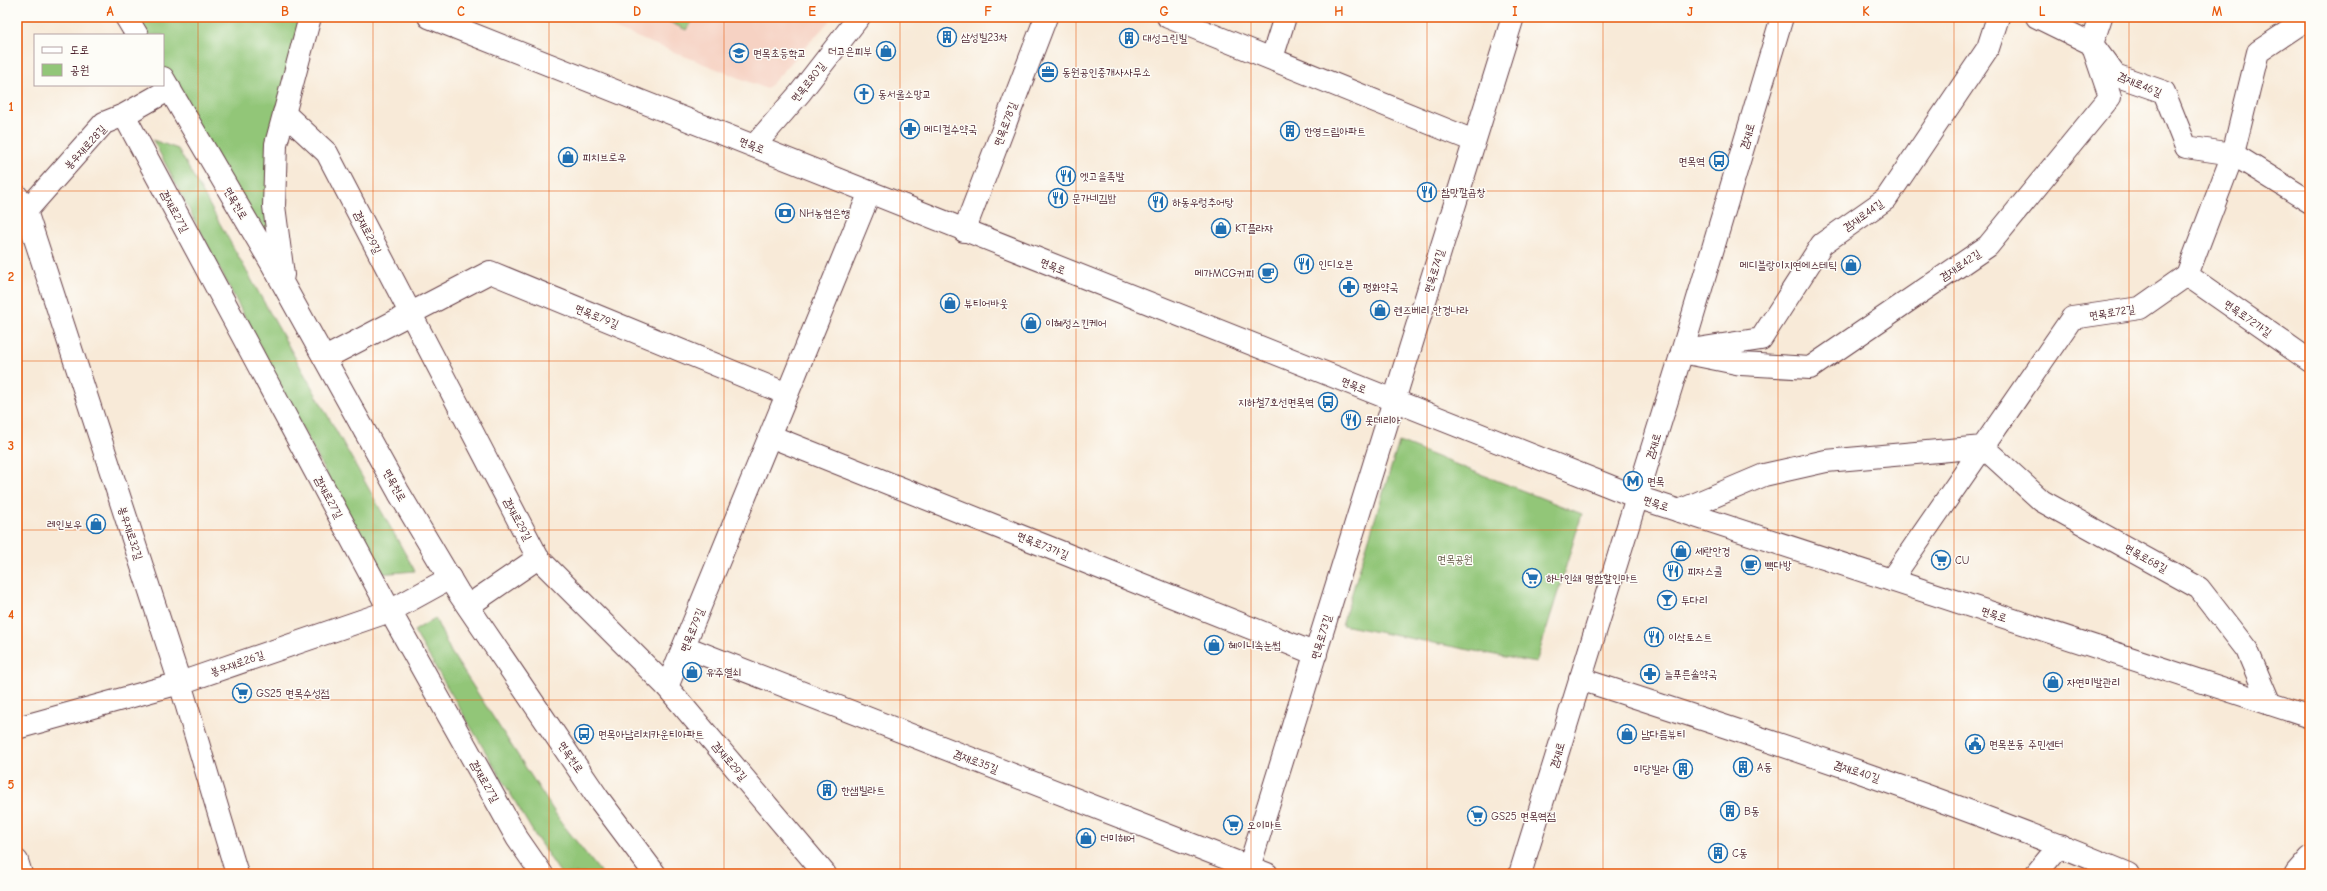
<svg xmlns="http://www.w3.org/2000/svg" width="2327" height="891" font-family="'Comic Neue','Poor Story',sans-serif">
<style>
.built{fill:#f6d2c3}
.green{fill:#92c678;stroke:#6e7252}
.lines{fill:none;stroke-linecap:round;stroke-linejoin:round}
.street-casing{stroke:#643d45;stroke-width:24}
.secondary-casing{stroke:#643d45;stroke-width:24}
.street{stroke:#fff;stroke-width:22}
.secondary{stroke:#fff;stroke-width:22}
.grid{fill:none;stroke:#e8590c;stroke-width:1;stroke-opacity:0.55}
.labels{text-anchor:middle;stroke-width:3;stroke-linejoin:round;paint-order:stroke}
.poi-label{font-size:11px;fill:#4a1f2b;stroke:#fdfcf7;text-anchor:start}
.street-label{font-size:11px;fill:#4a1f2b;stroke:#fdfcf7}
.park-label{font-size:11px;fill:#635946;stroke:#fdfcf7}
.neatline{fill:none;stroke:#e8590c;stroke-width:1.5}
.grid-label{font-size:13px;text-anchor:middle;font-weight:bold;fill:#e8590c}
</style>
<rect width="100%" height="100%" fill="#fdfcf7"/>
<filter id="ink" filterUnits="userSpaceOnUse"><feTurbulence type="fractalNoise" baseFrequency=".025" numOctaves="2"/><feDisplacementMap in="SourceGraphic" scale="8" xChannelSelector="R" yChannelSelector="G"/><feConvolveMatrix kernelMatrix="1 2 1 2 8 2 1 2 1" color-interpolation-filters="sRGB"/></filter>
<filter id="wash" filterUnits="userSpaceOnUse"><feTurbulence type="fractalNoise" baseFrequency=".012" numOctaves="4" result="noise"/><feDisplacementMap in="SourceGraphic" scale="16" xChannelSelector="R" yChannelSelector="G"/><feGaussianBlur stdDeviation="0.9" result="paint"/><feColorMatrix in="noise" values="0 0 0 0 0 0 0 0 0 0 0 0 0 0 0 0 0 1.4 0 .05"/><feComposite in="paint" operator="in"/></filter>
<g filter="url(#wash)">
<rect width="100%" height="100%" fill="#f8ead8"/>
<path class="built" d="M586,17H833L767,89Z"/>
<path class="green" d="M126,17H311L284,113L285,286L163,78V35H137Z
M659,17H696L686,30Z
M153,140L178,149L415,571L378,574Z
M1399,442L1582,514L1536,663L1342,625Z
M435,618L451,652L561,822L602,874H561L536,837L414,631Z"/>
</g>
<g filter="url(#ink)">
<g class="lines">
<defs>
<path id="street" d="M1168,17L1474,141
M2037,17L2092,44L2115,75L2164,92L2186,147L2233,154L2310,202
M1272,58L1285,17
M284,113L327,153L538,558L667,687L825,874
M124,115L390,611L517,838L542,874
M754,146L800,93L859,17
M17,196L26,211L180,683L237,874
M19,223L26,211L104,123L124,115L170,89
M964,231L1046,17
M2187,275L2310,361
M1697,349L1761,339L1822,244L1886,199L1988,48L1998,17
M1682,352L1741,364L1810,368L1988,246L2110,97L2092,44L2101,17
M325,358L490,272L787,394
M770,436L1316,654
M1679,511L1764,475L1826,461L1983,447L2042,501L2199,588L2247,650L2270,704
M1891,580L2072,318L2140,308L2187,275L2233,154L2258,52L2310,17
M468,606L538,558
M685,647L1267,874
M1580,679C1765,739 1950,799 2129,874
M667,687L870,192
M17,728L180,683L390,611L450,578
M17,861L21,874
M1247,874L1513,17
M2036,874L2060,845
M2296,874L2310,858"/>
<path id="secondary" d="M126,17L137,35
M429,17L1637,497L2310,717
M163,78L272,264L399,493L458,592L598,798L655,874
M283,275L274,206L276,144L310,17
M1520,874L1682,352L1782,17"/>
</defs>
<use href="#street" class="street-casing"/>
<use href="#secondary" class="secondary-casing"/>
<use href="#street" class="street"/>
<use href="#secondary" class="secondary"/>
</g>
</g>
<path class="grid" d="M198,17V874M373,17V874M549,17V874M724,17V874M900,17V874M1076,17V874M1251,17V874M1427,17V874M1603,17V874M1778,17V874M1954,17V874M2129,17V874M17,191H2310M17,361H2310M17,530H2310M17,700H2310"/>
<defs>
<symbol id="building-ring" viewBox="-11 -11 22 22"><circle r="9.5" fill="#fdfcf7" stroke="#1f6fb2" stroke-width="1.5"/><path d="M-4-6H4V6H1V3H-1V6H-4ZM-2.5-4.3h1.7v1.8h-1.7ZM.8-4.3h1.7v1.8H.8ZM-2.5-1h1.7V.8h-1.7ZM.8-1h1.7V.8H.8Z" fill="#1f6fb2"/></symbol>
<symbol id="shop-ring" viewBox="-11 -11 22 22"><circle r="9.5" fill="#fdfcf7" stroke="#1f6fb2" stroke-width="1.5"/><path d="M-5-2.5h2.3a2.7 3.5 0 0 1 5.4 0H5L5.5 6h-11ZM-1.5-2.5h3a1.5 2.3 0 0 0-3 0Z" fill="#1f6fb2"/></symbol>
<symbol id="school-ring" viewBox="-11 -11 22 22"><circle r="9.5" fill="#fdfcf7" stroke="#1f6fb2" stroke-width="1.5"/><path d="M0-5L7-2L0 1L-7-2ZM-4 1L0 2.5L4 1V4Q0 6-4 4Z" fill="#1f6fb2"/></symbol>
<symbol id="office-ring" viewBox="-11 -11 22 22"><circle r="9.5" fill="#fdfcf7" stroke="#1f6fb2" stroke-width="1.5"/><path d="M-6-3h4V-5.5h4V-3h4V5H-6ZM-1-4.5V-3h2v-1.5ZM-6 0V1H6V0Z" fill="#1f6fb2"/></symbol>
<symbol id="church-ring" viewBox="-11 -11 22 22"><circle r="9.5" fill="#fdfcf7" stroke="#1f6fb2" stroke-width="1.5"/><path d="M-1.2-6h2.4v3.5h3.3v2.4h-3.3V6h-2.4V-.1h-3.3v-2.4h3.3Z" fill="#1f6fb2"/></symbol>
<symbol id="pharmacy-ring" viewBox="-11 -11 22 22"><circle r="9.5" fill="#fdfcf7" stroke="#1f6fb2" stroke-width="1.5"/><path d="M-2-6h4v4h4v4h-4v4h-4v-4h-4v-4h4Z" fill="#1f6fb2"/></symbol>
<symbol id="bus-ring" viewBox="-11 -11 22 22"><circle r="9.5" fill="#fdfcf7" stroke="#1f6fb2" stroke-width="1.5"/><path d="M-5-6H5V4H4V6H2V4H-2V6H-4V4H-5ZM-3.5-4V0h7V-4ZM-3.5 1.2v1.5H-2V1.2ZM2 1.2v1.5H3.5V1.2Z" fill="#1f6fb2"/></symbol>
<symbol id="restaurant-ring" viewBox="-11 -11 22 22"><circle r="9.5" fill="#fdfcf7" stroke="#1f6fb2" stroke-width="1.5"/><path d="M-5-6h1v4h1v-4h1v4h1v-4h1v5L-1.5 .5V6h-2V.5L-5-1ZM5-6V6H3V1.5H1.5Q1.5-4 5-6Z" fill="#1f6fb2"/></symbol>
<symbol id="bank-ring" viewBox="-11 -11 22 22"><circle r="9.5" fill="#fdfcf7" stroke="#1f6fb2" stroke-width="1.5"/><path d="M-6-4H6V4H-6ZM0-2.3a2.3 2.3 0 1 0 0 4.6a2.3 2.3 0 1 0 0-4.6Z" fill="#1f6fb2"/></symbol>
<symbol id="cafe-ring" viewBox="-11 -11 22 22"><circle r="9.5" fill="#fdfcf7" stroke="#1f6fb2" stroke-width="1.5"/><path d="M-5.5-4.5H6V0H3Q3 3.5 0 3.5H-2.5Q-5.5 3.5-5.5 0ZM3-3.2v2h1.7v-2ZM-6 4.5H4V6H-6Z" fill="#1f6fb2"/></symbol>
<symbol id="metro-ring" viewBox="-11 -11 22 22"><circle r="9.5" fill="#fdfcf7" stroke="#1f6fb2" stroke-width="1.5"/><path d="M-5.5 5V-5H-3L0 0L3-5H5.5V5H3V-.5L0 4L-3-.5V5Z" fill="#1f6fb2"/></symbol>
<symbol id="supermarket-ring" viewBox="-11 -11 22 22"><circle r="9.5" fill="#fdfcf7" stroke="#1f6fb2" stroke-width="1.5"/><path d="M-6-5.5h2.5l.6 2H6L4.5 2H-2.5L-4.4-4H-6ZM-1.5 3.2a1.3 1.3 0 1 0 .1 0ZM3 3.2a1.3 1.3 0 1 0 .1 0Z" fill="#1f6fb2"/></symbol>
<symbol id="bar-ring" viewBox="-11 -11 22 22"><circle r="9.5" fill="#fdfcf7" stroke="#1f6fb2" stroke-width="1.5"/><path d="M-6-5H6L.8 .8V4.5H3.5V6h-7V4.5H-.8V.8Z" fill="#1f6fb2"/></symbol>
<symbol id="civic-ring" viewBox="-11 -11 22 22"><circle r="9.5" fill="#fdfcf7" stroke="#1f6fb2" stroke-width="1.5"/><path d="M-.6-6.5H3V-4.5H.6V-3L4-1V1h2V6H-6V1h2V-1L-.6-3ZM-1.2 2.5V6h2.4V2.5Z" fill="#1f6fb2"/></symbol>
</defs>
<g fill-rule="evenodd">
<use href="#building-ring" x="936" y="26" width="22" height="22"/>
<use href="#building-ring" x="1118" y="27" width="22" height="22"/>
<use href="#shop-ring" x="875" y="40" width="22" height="22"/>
<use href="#school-ring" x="728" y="42" width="22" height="22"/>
<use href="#office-ring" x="1037" y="61" width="22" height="22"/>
<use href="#church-ring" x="853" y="83" width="22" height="22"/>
<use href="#pharmacy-ring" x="899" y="118" width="22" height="22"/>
<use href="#building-ring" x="1279" y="120" width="22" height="22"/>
<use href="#shop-ring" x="557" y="146" width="22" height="22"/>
<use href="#bus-ring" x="1708" y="150" width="22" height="22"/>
<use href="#restaurant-ring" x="1055" y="165" width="22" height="22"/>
<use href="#restaurant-ring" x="1416" y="181" width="22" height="22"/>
<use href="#restaurant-ring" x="1047" y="187" width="22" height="22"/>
<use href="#restaurant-ring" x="1147" y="191" width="22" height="22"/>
<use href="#bank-ring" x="774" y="202" width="22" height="22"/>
<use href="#shop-ring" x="1210" y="217" width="22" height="22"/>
<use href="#restaurant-ring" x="1293" y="253" width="22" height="22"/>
<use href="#shop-ring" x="1840" y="254" width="22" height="22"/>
<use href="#cafe-ring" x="1257" y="262" width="22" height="22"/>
<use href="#pharmacy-ring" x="1338" y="276" width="22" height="22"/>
<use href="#shop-ring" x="939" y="292" width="22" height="22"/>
<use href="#shop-ring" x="1369" y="299" width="22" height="22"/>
<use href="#shop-ring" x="1020" y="312" width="22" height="22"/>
<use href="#bus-ring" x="1317" y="391" width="22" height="22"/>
<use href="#restaurant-ring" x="1340" y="409" width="22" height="22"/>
<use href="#metro-ring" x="1622" y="470" width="22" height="22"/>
<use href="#shop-ring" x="85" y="513" width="22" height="22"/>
<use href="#shop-ring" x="1670" y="540" width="22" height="22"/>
<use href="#supermarket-ring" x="1930" y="549" width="22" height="22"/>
<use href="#cafe-ring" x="1740" y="554" width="22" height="22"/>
<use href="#restaurant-ring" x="1662" y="560" width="22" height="22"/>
<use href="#supermarket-ring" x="1521" y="567" width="22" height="22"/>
<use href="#bar-ring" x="1656" y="589" width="22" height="22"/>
<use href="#restaurant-ring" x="1643" y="626" width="22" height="22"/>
<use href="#shop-ring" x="1203" y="634" width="22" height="22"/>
<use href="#shop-ring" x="681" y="661" width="22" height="22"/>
<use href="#pharmacy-ring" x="1639" y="663" width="22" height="22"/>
<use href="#shop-ring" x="2042" y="671" width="22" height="22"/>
<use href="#supermarket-ring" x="231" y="682" width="22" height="22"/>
<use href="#bus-ring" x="573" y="723" width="22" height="22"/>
<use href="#shop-ring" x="1616" y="723" width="22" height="22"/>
<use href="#civic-ring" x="1964" y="733" width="22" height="22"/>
<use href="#building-ring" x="1732" y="756" width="22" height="22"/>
<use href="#building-ring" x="1672" y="758" width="22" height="22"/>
<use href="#building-ring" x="816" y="779" width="22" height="22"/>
<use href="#building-ring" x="1719" y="800" width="22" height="22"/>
<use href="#supermarket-ring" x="1466" y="805" width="22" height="22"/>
<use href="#supermarket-ring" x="1222" y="814" width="22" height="22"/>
<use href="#shop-ring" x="1075" y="827" width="22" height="22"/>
<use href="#building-ring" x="1707" y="842" width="22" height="22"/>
</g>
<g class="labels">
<g class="poi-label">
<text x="961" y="41">삼성빌23차</text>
<text x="1143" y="42">대성그린빌</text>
<text x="872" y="55" text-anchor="end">더고은피부</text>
<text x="753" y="57">면목초등학교</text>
<text x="1062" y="76">동원공인중개사사무소</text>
<text x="878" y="98">동서울소망교</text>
<text x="924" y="133">메디컬수약국</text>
<text x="1304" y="135">한영드림아파트</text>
<text x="582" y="161">피치브로우</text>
<text x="1705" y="165" text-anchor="end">면목역</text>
<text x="1080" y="180">엣고을족발</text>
<text x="1441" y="196">참맛깔곱창</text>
<text x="1072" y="202">문가네김밥</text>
<text x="1172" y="206">하동우렁추어탕</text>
<text x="799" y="217">NH농협은행</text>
<text x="1235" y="232">KT플라자</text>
<text x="1318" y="268">인디오븐</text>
<text x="1837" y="269" text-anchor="end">메디블랑이지연에스테틱</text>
<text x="1254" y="277" text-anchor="end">메가MCG커피</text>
<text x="1363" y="291">평화약국</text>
<text x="964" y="307">뷰티어바웃</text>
<text x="1394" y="314">렌즈베리 안경나라</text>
<text x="1045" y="327">이혜정스킨케어</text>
<text x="1314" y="406" text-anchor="end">지하철7호선면목역</text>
<text x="1365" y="424">롯데리아</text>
<text x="1647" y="485">면목</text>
<text x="82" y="528" text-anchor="end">레인보우</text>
<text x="1695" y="555">세란안경</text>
<text x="1955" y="564">CU</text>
<text x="1765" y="569">빽다방</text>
<text x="1687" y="575">피자스쿨</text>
<text x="1546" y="582">하나인쇄 명함할인마트</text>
<text x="1681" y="604">투다리</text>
<text x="1668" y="641">이삭토스트</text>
<text x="1228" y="649">혜이니속눈썹</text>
<text x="706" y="676">유주열쇠</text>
<text x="1664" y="678">늘푸른솔약국</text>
<text x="2067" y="686">자연미발관리</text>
<text x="256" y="697">GS25 면목수성점</text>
<text x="598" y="738">면목아남리치카운티아파트</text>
<text x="1641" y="738">남다름뷰티</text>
<text x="1989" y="748">면목본동 주민센터</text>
<text x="1757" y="771">A동</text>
<text x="1669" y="773" text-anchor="end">미당빌라</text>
<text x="841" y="794">한샘빌라트</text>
<text x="1744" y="815">B동</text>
<text x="1491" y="820">GS25 면목역점</text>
<text x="1247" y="829">오이마트</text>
<text x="1100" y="842">더미헤어</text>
<text x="1732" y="857">C동</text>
</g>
<g class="street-label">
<text transform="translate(808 82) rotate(-51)" y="4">면목로80길</text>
<text transform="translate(2140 84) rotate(23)" y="4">겸재로46길</text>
<text transform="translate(1005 124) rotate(-69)" y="4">면목로78길</text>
<text transform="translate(1747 136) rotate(-73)" y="4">겸재로</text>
<text transform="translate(752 145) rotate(22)" y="4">면목로</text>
<text transform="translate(85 147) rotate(-47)" y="4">봉우재로28길</text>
<text transform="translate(236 203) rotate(60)" y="4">면목천로</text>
<text transform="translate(175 211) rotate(62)" y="4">겸재로27길</text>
<text transform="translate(1863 215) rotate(-35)" y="4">겸재로44길</text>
<text transform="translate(368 232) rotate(63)" y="4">겸재로29길</text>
<text transform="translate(1960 265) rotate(-34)" y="4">겸재로42길</text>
<text transform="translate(1053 266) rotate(22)" y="4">면목로</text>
<text transform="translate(1434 271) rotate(-73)" y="4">면목로74길</text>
<text transform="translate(2112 312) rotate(-9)" y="4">면목로72길</text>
<text transform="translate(597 316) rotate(22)" y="4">면목로79길</text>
<text transform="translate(2248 318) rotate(35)" y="4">면목로72가길</text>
<text transform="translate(1354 385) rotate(22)" y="4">면목로</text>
<text transform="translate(1653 446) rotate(-72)" y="4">겸재로</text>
<text transform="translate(395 485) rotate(61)" y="4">면목천로</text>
<text transform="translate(329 497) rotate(62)" y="4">겸재로27길</text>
<text transform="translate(1656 503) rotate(18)" y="4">면목로</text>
<text transform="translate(518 519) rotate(62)" y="4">겸재로29길</text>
<text transform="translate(131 533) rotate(72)" y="4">봉우재로32길</text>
<text transform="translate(1043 545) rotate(22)" y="4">면목로73가길</text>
<text transform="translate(2146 558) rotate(29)" y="4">면목로68길</text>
<text transform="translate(1994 614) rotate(18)" y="4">면목로</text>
<text transform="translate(692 630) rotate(-68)" y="4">면목로79길</text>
<text transform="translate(1321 637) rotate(-73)" y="4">면목로73길</text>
<text transform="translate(237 663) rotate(-19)" y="4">봉우재로26길</text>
<text transform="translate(1557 755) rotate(-73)" y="4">겸재로</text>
<text transform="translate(571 757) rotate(56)" y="4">면목천로</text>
<text transform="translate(730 761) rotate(50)" y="4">겸재로29길</text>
<text transform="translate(976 761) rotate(21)" y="4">겸재로35길</text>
<text transform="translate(1857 771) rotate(18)" y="4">겸재로40길</text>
<text transform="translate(485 781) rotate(61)" y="4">겸재로27길</text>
</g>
<g class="park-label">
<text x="1455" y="563">면목공원</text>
</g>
</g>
<rect width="2327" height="891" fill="none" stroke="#fdfcf7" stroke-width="44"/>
<rect x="34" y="34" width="130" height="52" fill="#fdfcf7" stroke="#b5a4a5"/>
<rect x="42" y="47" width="20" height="6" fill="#ffffff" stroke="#b5a4a5"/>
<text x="70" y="54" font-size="12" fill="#4a1f2b">도로</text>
<rect x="42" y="64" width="20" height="12" fill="#92c678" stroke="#b5a4a5"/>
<text x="70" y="74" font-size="12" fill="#4a1f2b">공원</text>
<rect x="22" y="22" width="2283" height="847" class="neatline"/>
<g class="grid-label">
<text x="110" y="16">A</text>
<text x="285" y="16">B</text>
<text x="461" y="16">C</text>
<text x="637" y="16">D</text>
<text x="812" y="16">E</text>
<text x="988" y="16">F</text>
<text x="1164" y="16">G</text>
<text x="1339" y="16">H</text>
<text x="1515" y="16">I</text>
<text x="1690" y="16">J</text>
<text x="1866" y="16">K</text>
<text x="2042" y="16">L</text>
<text x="2217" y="16">M</text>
<text x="11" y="111">1</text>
<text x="11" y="281">2</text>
<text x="11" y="450">3</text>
<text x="11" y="619">4</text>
<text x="11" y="789">5</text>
</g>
</svg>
